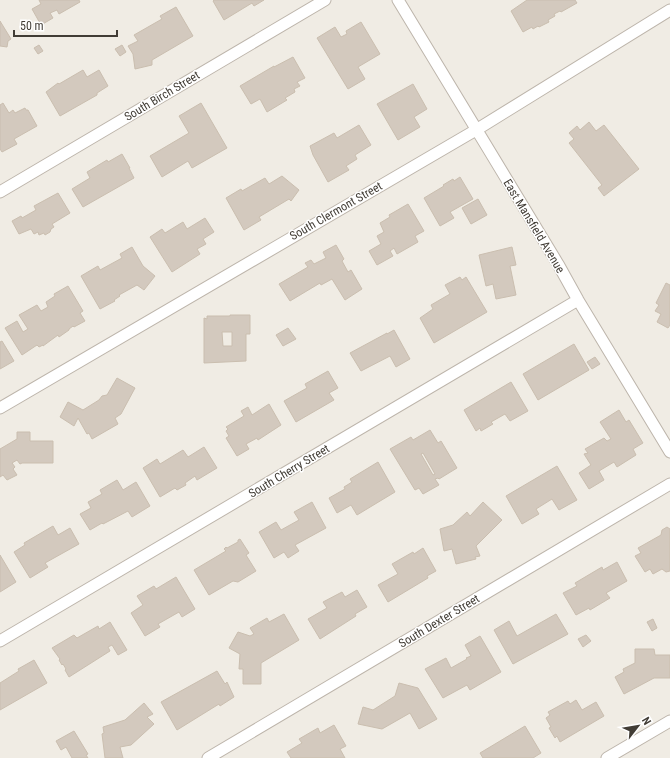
<svg xmlns="http://www.w3.org/2000/svg" width="670" height="758" font-family="'Roboto Condensed',sans-serif">
<style>
.building{fill:#d3c9be;stroke:#cabeaf;fill-rule:evenodd}
.lines{fill:none;stroke-linecap:round;stroke-linejoin:round}
.street-casing{stroke:#bdb5ab;stroke-width:13}
.street{stroke:#fff;stroke-width:11}
.labels{text-anchor:middle;stroke-width:3;stroke-linejoin:round;paint-order:stroke}
.street-label{font-size:12px;fill:#413c35;stroke:#fff}
</style>
<rect width="100%" height="100%" fill="#f0ece4"/>
<path class="building" d="M39,0H79L80,2L59,14L57,10L50,13L53,18L41,25L32,9L41,4Z
M214,0H264L254,6L252,3L224,20L213,1Z
M527,0H575L577,3L561,12L560,11L554,14L555,16L548,20L549,22L539,27L538,26L533,29L532,27L523,32L511,11Z
M176,7L193,36L152,60V65L135,69L133,54L128,46L138,41L134,35L162,19L160,16Z
M0,21L11,39L8,41L7,47L0,46Z
M361,22L380,54L358,67L365,79L348,89L317,38L335,27L341,37L347,34L346,31Z
M39,45L43,51L38,54L34,48Z
M122,45L126,52L120,56L115,49Z
M293,57L305,78L297,82L300,86L294,89L295,92L285,98L287,100L267,112L260,99L251,104L240,86L274,66V67Z
M83,70L87,77L99,70L108,86L97,93V95L60,116L46,92L58,83L59,84Z
M413,84L427,109L414,117L420,127L398,140L377,104Z
M3,103L9,113L13,110L15,113L25,108L26,110H28L37,126L14,139L17,144L2,152L0,149V105Z
M201,103L227,148L192,168L188,161L162,177L150,156L189,133L179,116Z
M589,122L596,131L604,125L639,169L604,196L598,188L602,185L569,143L574,139L569,133L577,126L580,130Z
M359,125L371,145L355,155L357,159L346,166L349,170L328,182L313,155L310,146L334,133L337,138Z
M122,154L130,168H129L134,178L83,207L72,189L90,178L87,172L107,160L108,162Z
M282,176L299,190L291,201L289,199L259,217L261,220L244,230L226,198L241,189L242,191L265,178L269,184Z
M460,177L473,199L450,212L454,218L440,226L424,198L444,186L443,185L453,179L454,181Z
M58,193L70,213L52,224L54,227L51,229L50,232L45,235L44,233L39,235L38,232L34,234L31,229L19,234L12,221L21,216L22,218L36,210L34,206Z
M478,199L487,215L471,224L462,208Z
M408,204L424,231L415,236L418,242L397,254L394,248L390,251L393,256L377,265L369,251L381,244L377,236L384,232L380,223L390,217L389,215Z
M205,218L214,232L203,239L206,244L197,249L200,254L172,272L150,237L162,229L165,233L183,222L187,229Z
M336,245L344,259L342,261L348,272L351,270L362,289L345,300L332,279L321,285L320,283L290,301L279,284L308,267L305,263L311,260L314,264L326,258L323,252Z
M132,247L143,266L155,276L144,290L137,285L119,295L120,296L114,300L115,301L100,309L81,276L98,266L100,270L122,258L120,254Z
M512,247L516,265L510,266L516,295L496,299L493,284L486,286L479,255Z
M460,277L462,280L466,277L487,312L434,343L420,318L433,309L431,305L450,294L445,285Z
M666,283L670,285V325L668,328L657,322L661,314L655,311L659,305L656,303Z
M68,286L83,311L80,313L85,321L74,327L73,326L69,329V330L59,337L58,335L43,346V345L39,347L37,345L22,355L5,328L17,321L23,332L28,329L19,315L37,305L41,311L48,307L46,302L55,296L54,294Z
M230,315H250V334H246V361L204,363V318L207,319V316H230ZM222,332H232V346H223Z
M288,328L296,339L283,346L276,335Z
M394,330L410,359L396,367L390,356L361,371L350,353L387,333V334Z
M2,341L14,361L0,369V342Z
M574,344L589,370L538,400L523,374Z
M595,357L600,364L592,369L587,362Z
M328,371L338,388L329,393L334,400L296,422L284,401L307,388L305,384Z
M117,378L135,388L121,414L115,418L118,424L92,439L89,433L87,434L78,418L74,426L60,417L68,402L83,410L99,400L102,396L107,395Z
M511,382L528,411L510,421L505,414L491,422L493,424L481,431L480,428L476,431L464,410Z
M269,404L281,425L258,440L257,438L246,444L249,449L237,456L226,438L229,436L226,431L228,429L226,427L244,416L241,411L248,407L252,415Z
M619,410L626,422L629,420L643,443L633,449L636,455L617,467L614,462L599,471L604,480L589,489L579,473L591,465L584,454L588,453L585,449L604,438L607,441L611,439L600,422Z
M430,430L438,443L441,441L457,468L439,479L438,478L435,479L439,485L423,494L419,488L415,490L390,449L411,437L413,440ZM423,453L435,474L433,475L421,454Z
M17,432H30V441H53V463H22L20,464L17,460L12,463L15,467L13,469L17,475L7,480L3,475L0,477V449L17,439Z
M204,447L217,468L197,480L195,476L185,483L186,485L177,490L175,488L160,497L143,468L157,459L160,464L183,450L188,457Z
M378,462L395,492L357,515L351,505L337,513L329,498L345,489L344,487L352,482L350,479Z
M557,466L577,500L559,510L552,499L536,509L539,514L522,524L506,496Z
M117,480L123,490L136,482L150,506L132,517L128,511L103,524L102,523L90,530L80,514L91,508L88,502L102,494L100,490Z
M312,502L326,528L295,545L299,551L288,558L284,552L274,558L259,532L276,522L281,530L299,520L294,512Z
M483,502L502,520L476,546L480,556L475,557L476,559L456,564L452,549L444,551L440,529L453,525L467,512L470,516Z
M53,526L58,535L70,528L79,544L45,563L48,567L30,578L14,552L25,545L24,543Z
M667,527L670,529V571L666,572L662,569L653,574L650,569L645,572L635,556L641,553L638,548L661,535L662,530Z
M240,539L249,553L246,555L256,571L238,582L233,581L209,595L194,570L226,551L224,549L226,547L227,548L238,542V540Z
M423,548L436,571L427,576L428,578L388,602L378,585L398,574L392,564L413,552L414,554Z
M0,555L16,582L0,592Z
M617,562L627,581L606,593L610,598L590,610L589,608L576,615L563,593L577,586L575,583L602,567L603,570Z
M176,577L195,609L182,617L179,612L158,624L160,627L145,636L131,613L143,605L137,596L154,586L156,589Z
M357,590L367,607L355,614L356,616L320,639L308,619L327,608L323,602L342,592L345,597Z
M284,614L299,640L261,663V684H243V669H239L240,654L229,648L238,632L250,636L254,634L250,628L267,618L269,622Z
M556,614L568,634L513,664L494,630L509,621L517,636Z
M653,619L657,628L652,631L647,622Z
M110,622L127,650L118,655L112,645L108,647L110,651L69,677L65,670L66,669L63,664L62,665L59,660L60,659L52,648L74,635L77,638L98,626L99,629Z
M586,635L591,641L583,647L578,639Z
M480,636L501,672L470,690L467,685L443,698L425,669L446,658L451,668L467,659L466,658L471,656L465,645Z
M635,649H654L655,655H670V678H654L624,694L615,677L624,672L623,669L635,663Z
M34,660L47,683L0,710V683L19,671L18,669Z
M217,671L225,684L227,682L234,697L220,706L219,704L177,730L161,702Z
M399,683L418,688L437,719L419,729L410,713L382,729L358,724L363,707L373,710L395,696Z
M576,700L582,710L596,702L604,716L560,742L557,736L555,738L549,728L551,727L546,718L550,715L548,712L568,701L570,704Z
M144,703L153,714L147,717L154,724L131,745L120,747L123,758H105L102,734L104,733L103,727L125,720Z
M334,725L346,746L340,749L345,758H291L287,752L302,743L299,739L318,728L320,733Z
M525,726L541,753L533,758H483L480,753Z
M74,731L88,754L86,755L88,758H72L66,747L61,750L56,741Z"/>
<g class="lines">
<defs>
<path id="street" d="M398,0L558,264L578,300L670,452
M0,192L325,0
M0,408L476,130L670,10
M0,641L578,300
M208,758L670,484
M607,758L670,721"/>
</defs>
<use href="#street" class="street-casing"/>
<use href="#street" class="street"/>
</g>
<g class="labels">
<g class="street-label">
<text transform="translate(162 96) rotate(-31)" y="4">South Birch Street</text>
<text transform="translate(336 211) rotate(-30)" y="4">South Clermont Street</text>
<text transform="translate(534 226) rotate(59)" y="4">East Mansfield Avenue</text>
<text transform="translate(289 471) rotate(-31)" y="4">South Cherry Street</text>
<text transform="translate(439 621) rotate(-31)" y="4">South Dexter Street</text>
</g>
</g>
<g transform="translate(638 726) rotate(59)" stroke="#ffffff" stroke-width="3" paint-order="stroke">
<path d="M0-3L7 15L0 10L-7 15Z" fill="#413c35"/>
<text y="-6" font-size="11" font-weight="bold" text-anchor="middle" fill="#413c35">N</text>
</g>
<path d="M14 30v6h103v-6" fill="none" stroke="#413c35" stroke-width="2"/>
<text x="20" y="30" font-size="12" fill="#413c35" stroke="#ffffff" stroke-width="3" paint-order="stroke">50 m</text>
</svg>
